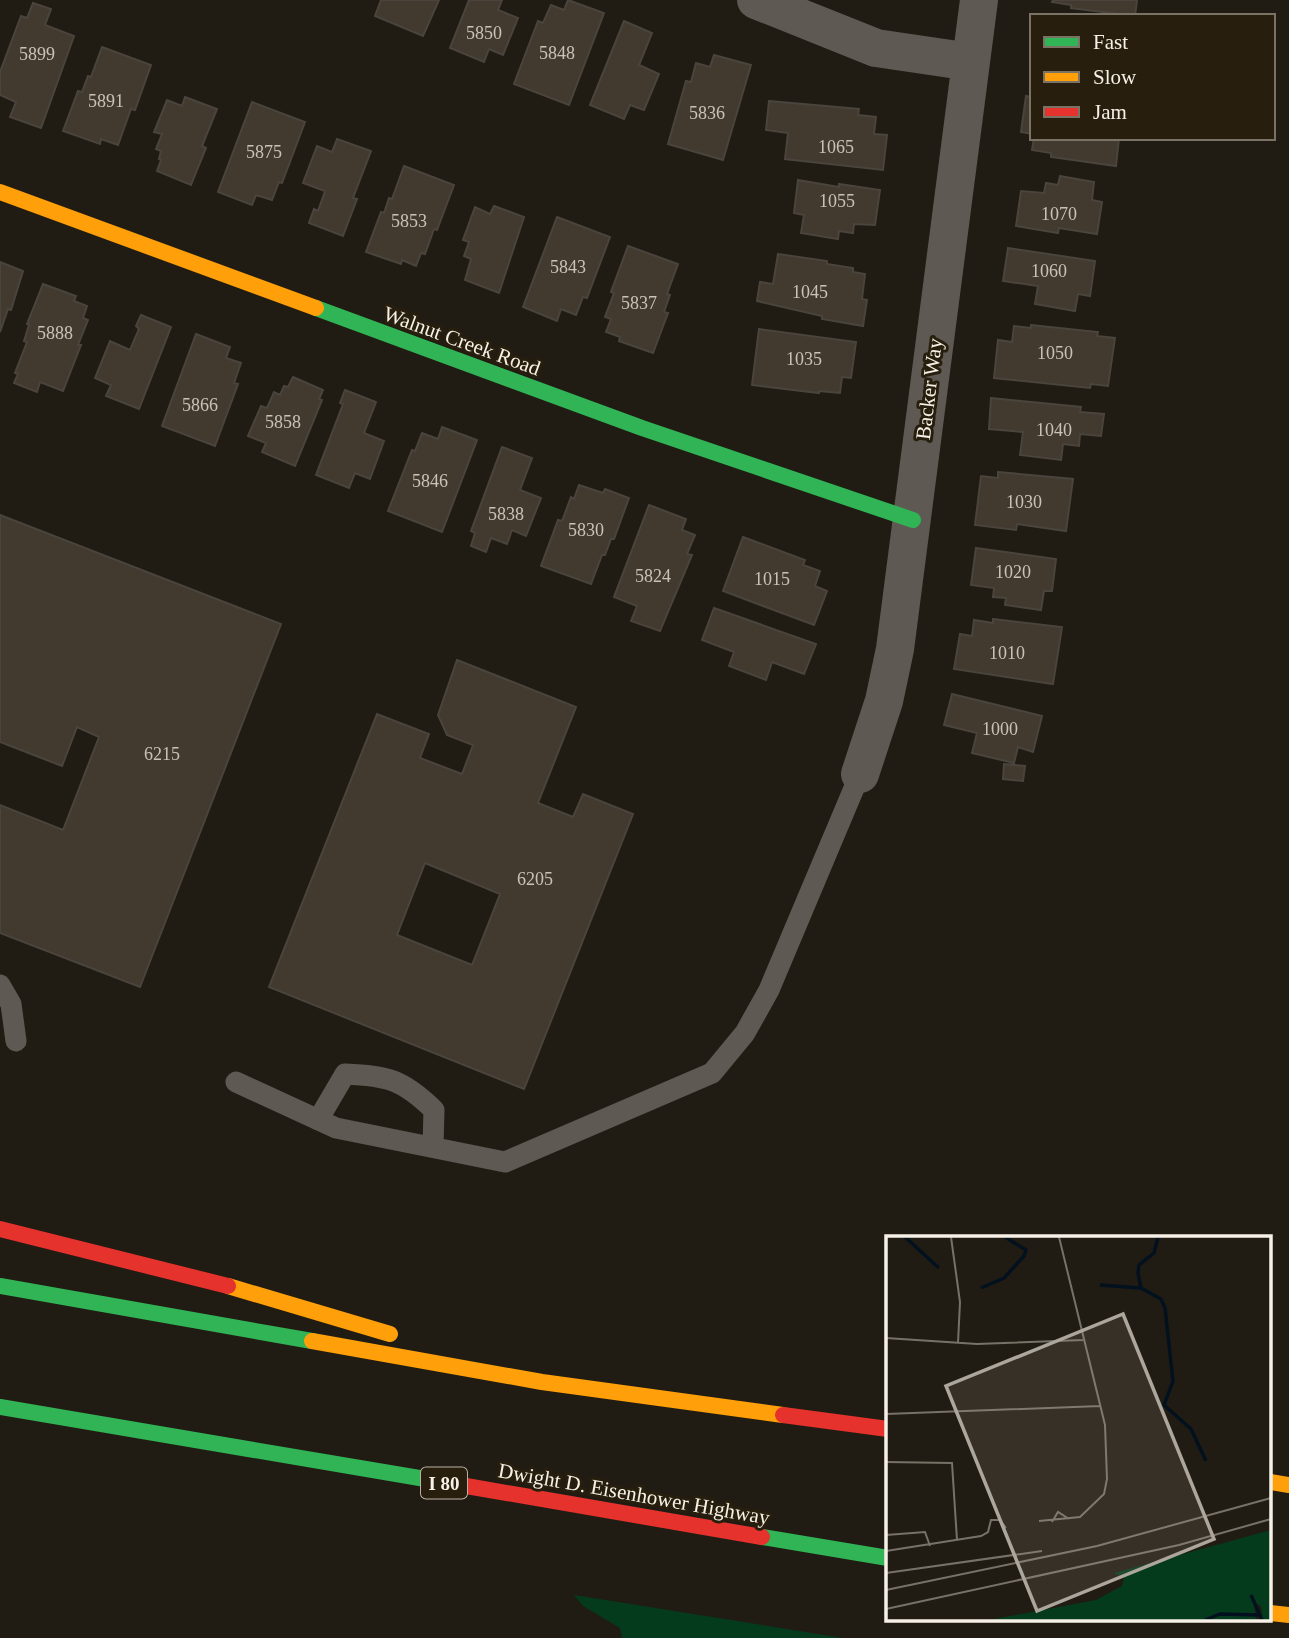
<svg xmlns="http://www.w3.org/2000/svg" width="1289" height="1638" font-family="Georgia,serif">
<style>
.green{fill:#053b1d}
.building{fill:#423a2f;stroke:#49443d;stroke-width:2;fill-rule:evenodd}
.lines{fill:none;stroke-linecap:round;stroke-linejoin:round}
.lane{stroke:#5e5a53;stroke-width:21}
.street{stroke:#5e5a53;stroke-width:38}
.fast{stroke:#30b455;stroke-width:16}
.slow{stroke:#ff9f0a;stroke-width:16}
.jam{stroke:#e5322d;stroke-width:16}
.labels{text-anchor:middle;stroke-width:6;stroke-linejoin:round;paint-order:stroke}
.number-label{font-size:18px;fill:#cac2b8}
.shield{fill:#271e0d;stroke:#b9b1a5;stroke-width:2}
.shield-label{font-size:19px;font-weight:bold;fill:#f7f0e6}
.street-label{font-size:21px;fill:#f7f0e6;stroke:#271e0d}
.inset-river{fill:none;stroke:#03111f;stroke-width:3.5}
.inset-road{fill:none;stroke:#777167;stroke-width:2}
.view{fill:#aca69c;fill-opacity:0.15;stroke:#aca69c;stroke-width:3.5}
.inset-edge{fill:none;stroke:#f7f0e6;stroke-width:3.5}
</style>
<rect width="100%" height="100%" fill="#211c13"/>
<path class="green" d="M574,1595L843,1638H622L620,1628L583,1606Z"/>
<path class="building" d="M381,0H439L423,36L375,16Z
M469,0H502L498,10L518,18L503,55L489,49L484,62L450,48Z
M568,0L604,13L569,105L514,84L538,21L543,23L551,5L564,10Z
M1053,0H1137L1135,16L1071,8V5L1052,2Z
M33,3L51,9L45,25L74,36L41,128L10,117L16,102L0,95V72L21,16L27,18Z
M624,21L652,33L639,65L659,74L644,110L630,105L624,119L590,105Z
M102,47L151,65L135,110L131,109L118,145L101,139L100,144L63,131L78,91L82,92L88,76L91,77Z
M714,55L751,65L723,160L668,144L686,81L691,82L696,63L710,67Z
M1026,96L1032,97V134L1021,132Z
M185,97L217,109L202,146L206,148L191,185L157,171L161,160L159,159L161,151L156,149L162,134L154,132L167,100L182,106Z
M769,101L859,109L858,115L876,117L874,134L887,135L883,170L785,159L788,133L766,130Z
M252,102L305,122L282,183L279,182L272,200L256,195L252,205L218,192Z
M1034,138H1119L1116,166L1051,157V153L1032,150Z
M337,139L371,151L353,198L357,199L343,236L309,223L314,209L318,211L325,191L303,183L317,146L332,152Z
M404,166L454,185L437,230L434,229L425,254L421,253L416,266L402,260L401,264L366,252L381,212L384,213L389,198L392,199Z
M1060,176L1094,182L1092,200L1102,202L1097,234L1059,228L1058,233L1016,226L1021,191L1044,193L1046,183L1058,185Z
M798,180L839,187V184L880,190L875,225L854,224L853,233L839,231L838,239L801,233L804,215L794,213Z
M494,206L524,217L499,293L465,280L471,259L464,256L469,242L463,240L475,207L490,214Z
M557,217L610,237L587,298L583,297L576,315L561,309L557,321L523,307Z
M628,246L678,264L667,294L670,295L664,312L668,313L653,353L619,341L620,337L606,332L611,319L605,317L614,293L611,292Z
M1008,248L1095,261L1090,296L1078,294L1075,311L1035,304L1038,286L1003,281Z
M778,254L827,261V264L853,268V272L865,274L862,299L867,300L863,326L822,319V316L757,301L760,282L773,284Z
M0,262L23,271L11,310L8,309L0,332Z
M43,284L76,296L74,301L87,306L83,318L88,320L78,345H81L63,391L40,382L37,392L14,383L18,374L15,373L27,342L24,341L29,325L27,324Z
M141,315L171,327L139,409L106,396L111,385L95,378L110,341L130,350L139,329L136,326Z
M1031,325L1098,332L1097,336L1115,338L1108,386L1091,384L1090,388L994,378L998,340L1012,342L1014,326L1031,328Z
M759,329L856,342L851,378L842,377L840,393L819,391V393L752,385Z
M196,334L230,347L226,358L241,363L234,383L238,384L215,446L162,426Z
M293,377L323,390L319,399L322,400L295,466L262,452L266,443L248,436L261,406L267,408L274,392L280,395L284,386L288,387Z
M345,390L376,402L364,433L384,441L370,479L355,473L349,488L316,475L343,404L340,403Z
M991,398L1081,407L1080,412L1104,414L1101,436L1080,434L1079,446L1063,444L1061,460L1020,455L1023,432L989,429Z
M442,427L477,440L442,532L388,511L412,450L415,451L422,433L438,439Z
M502,447L532,458L520,490L541,498L526,536L512,530L507,544L491,538L486,552L471,546L475,533L471,531Z
M998,472L1073,479L1066,531L1017,524L1016,530L975,525L981,476L998,478Z
M579,485L603,493L605,489L629,498L614,539H611L605,555H602L591,584L541,566L558,520L562,521L571,497L574,499Z
M649,505L686,519L682,530L695,535L687,554L692,555L660,631L631,621L637,606L614,597Z
M0,515L281,624L140,987L0,933V805L63,830L99,737L77,727L62,766L0,742Z
M743,537L805,560L803,565L820,571L815,586L827,591L814,625L723,591Z
M976,548L1056,559L1052,591H1044L1041,610L1005,605L1006,598L993,597L994,588L971,585Z
M714,608L816,644L804,674L772,662L766,680L729,666L734,652L702,640Z
M993,619L1062,627L1053,684L954,669L960,634L972,636L974,620L993,623Z
M457,660L576,707L538,803L573,817L583,794L633,814L524,1089L269,987L377,714L429,734L420,758L462,774L473,745L447,735L438,715ZM425,863L500,894L472,965L397,935Z
M952,694L1042,716L1033,752L1018,747L1014,763L972,753L977,733L944,725Z
M1004,764L1025,766L1023,781L1003,779Z"/>
<g class="lines">
<path class="lane" d="M0,985L11,1004L16,1041
M236,1082L336,1128L505,1162L712,1073L745,1033L769,990L860,774
M318,1120L345,1074C388,1076 402,1079 434,1110L433,1147"/>
<path class="street" d="M756,0L876,48L971,62
M860,774L884,701L895,649L979,0"/>
<path class="fast" d="M316,308L642,428L913,520
M0,1286L312,1341
M0,1407L449,1483
M762,1537L888,1558"/>
<path class="slow" d="M0,192L316,308
M228,1286L390,1334
M312,1341L542,1382L783,1415
M1270,1482L1289,1485
M1270,1613L1289,1615"/>
<path class="jam" d="M0,1229L228,1286
M783,1415L888,1429
M449,1483L762,1537"/>
</g>
<g class="labels">
<g class="number-label">
<text x="484" y="39">5850</text>
<text x="557" y="59">5848</text>
<text x="37" y="60">5899</text>
<text x="106" y="107">5891</text>
<text x="707" y="119">5836</text>
<text x="836" y="153">1065</text>
<text x="264" y="158">5875</text>
<text x="837" y="207">1055</text>
<text x="1059" y="220">1070</text>
<text x="409" y="227">5853</text>
<text x="568" y="273">5843</text>
<text x="1049" y="277">1060</text>
<text x="810" y="298">1045</text>
<text x="639" y="309">5837</text>
<text x="55" y="339">5888</text>
<text x="1055" y="359">1050</text>
<text x="804" y="365">1035</text>
<text x="200" y="411">5866</text>
<text x="283" y="428">5858</text>
<text x="1054" y="436">1040</text>
<text x="430" y="487">5846</text>
<text x="1024" y="508">1030</text>
<text x="506" y="520">5838</text>
<text x="586" y="536">5830</text>
<text x="1013" y="578">1020</text>
<text x="653" y="582">5824</text>
<text x="772" y="585">1015</text>
<text x="1007" y="659">1010</text>
<text x="1000" y="735">1000</text>
<text x="162" y="760">6215</text>
<text x="535" y="885">6205</text>
</g>
<rect class="shield" x="421" y="1467.5" width="46" height="31" rx="5"/>
<g class="shield-label">
<text x="444" y="1490">I 80</text>
</g>
<g class="street-label">
<text transform="translate(462 341) rotate(20)" y="7">Walnut Creek Road</text>
<text transform="translate(929 389) rotate(-83)" y="7">Backer Way</text>
<text transform="translate(634 1494) rotate(10)" y="7">Dwight D. Eisenhower Highway</text>
</g>
</g>
<g transform="translate(886 1236)">
<rect width="385" height="385" fill="#211c13"/>
<path d="M385,294V384H377L375,370L368,367L370,384H103L210,364L236,350L238,342L228,337Z" fill="#053b1d"/>
<path class="inset-river" d="M19,1L53,32M272,1L268,17L253,29L252,37L255,52L275,63L279,72L287,145L278,169L305,193L320,225M214,49L254,52M95,52L118,42L138,20L140,14L119,1M365,359L376,384M319,384L334,378L372,379"/>
<path class="inset-road" d="M65,1L74,66L72,107M385,86V123M0,102L91,108L197,104M0,178L214,170M0,226L66,227L71,304M153,285L194,281L218,258L221,243L219,189L173,1M166,286L172,276L183,283M0,299L39,296L44,310M0,315L95,300L102,296L105,284H114L120,292M0,337L156,315M0,354L211,310L385,262M0,373L293,309L385,283"/>
<path class="view" d="M237,78L328,303L151,375L60,150Z"/>
<rect width="385" height="385" class="inset-edge"/>
</g>
<rect x="1030" y="14" width="245" height="126" fill="#271e0d" stroke="#7a7264" stroke-width="2"/>
<rect x="1044" y="37" width="35" height="10" fill="#30b455" stroke="#7a7264" stroke-width="2"/>
<text x="1093" y="49" font-size="21" fill="#f7f0e6">Fast</text>
<rect x="1044" y="72" width="35" height="10" fill="#ff9f0a" stroke="#7a7264" stroke-width="2"/>
<text x="1093" y="84" font-size="21" fill="#f7f0e6">Slow</text>
<rect x="1044" y="107" width="35" height="10" fill="#e5322d" stroke="#7a7264" stroke-width="2"/>
<text x="1093" y="119" font-size="21" fill="#f7f0e6">Jam</text>
</svg>
